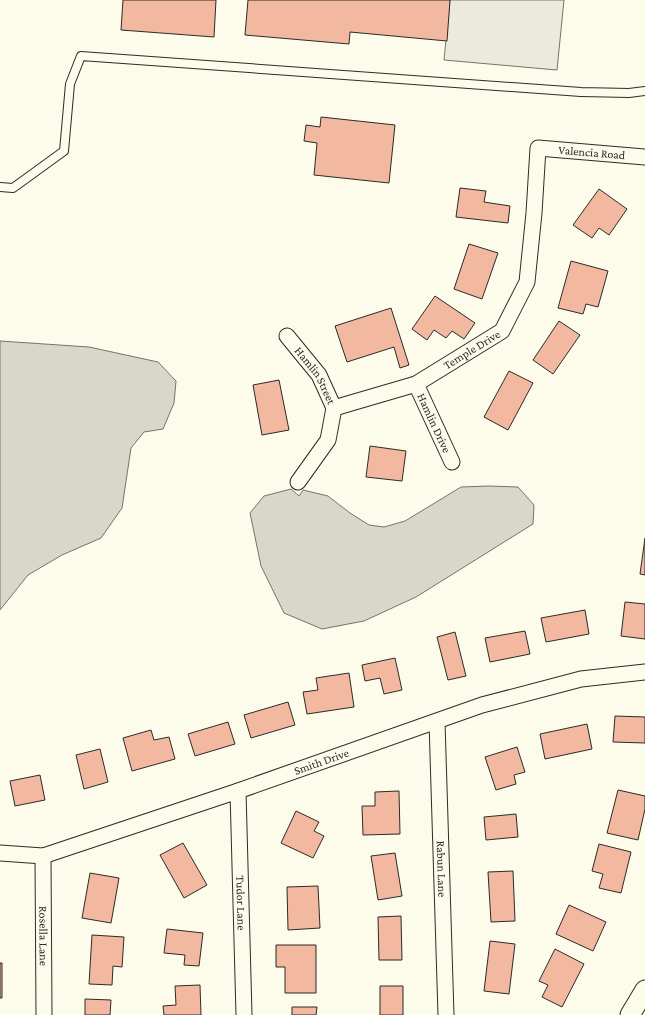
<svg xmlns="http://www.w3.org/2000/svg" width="645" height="1015" font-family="'Crimson Pro',serif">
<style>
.parking{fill:#eceadb;stroke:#74746e}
.water{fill:#d8d7c9;stroke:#74746e}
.building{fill:#f2b8a0;stroke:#2b2b2b}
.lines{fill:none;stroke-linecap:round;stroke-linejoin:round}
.service-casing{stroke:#2b2b2b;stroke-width:10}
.minor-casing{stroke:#2b2b2b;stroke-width:17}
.tertiary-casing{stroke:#2b2b2b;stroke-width:21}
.service{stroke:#fdfbea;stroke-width:8}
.minor{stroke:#fdfbea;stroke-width:15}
.tertiary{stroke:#fdfbea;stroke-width:19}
.labels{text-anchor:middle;stroke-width:3;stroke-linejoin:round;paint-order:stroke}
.street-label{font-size:12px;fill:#2b2b2b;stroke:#fdfbea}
</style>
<rect width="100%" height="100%" fill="#fdfbea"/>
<path class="parking" d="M450,0H564L557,70L444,60Z"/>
<path class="water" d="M0,341L89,347L158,362L176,381L174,403L163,429L144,432L131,448L122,508L101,538L62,555L28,575L0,610Z
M489,486L518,487L534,505L533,524L416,597L364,621L322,629L284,613L261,566L250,513L264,496L291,489L299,496L303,490L328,496L350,513L369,525L384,527L405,521L461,487Z"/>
<path class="building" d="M123,0H216L214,37L121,30Z
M248,0H450L447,41L350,32L349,44L245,35Z
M321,117L395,125L389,183L314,175L317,143L304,141L306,125L320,127Z
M460,188L486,191L484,202L510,206L508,223L456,217Z
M599,189L627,209L609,235L599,228L592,238L573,225Z
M469,244L498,253L482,299L454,289Z
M571,261L608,271L598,307L586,304L583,314L558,308Z
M435,296L475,323L464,339L452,331L446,338L434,330L427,340L412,329Z
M391,308L409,365L400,368L394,347L347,362L335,326Z
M559,321L580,335L553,374L533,360Z
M509,371L533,383L508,430L484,417Z
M279,380L289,430L262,435L253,385Z
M370,446L406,451L402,481L366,477Z
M645,538V575L640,574Z
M625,602L645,604V639L621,636Z
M585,610L589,634L546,642L541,618Z
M525,631L530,654L490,662L485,638Z
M455,632L466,676L448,680L437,637Z
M395,658L402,690L384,694L380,678L365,681L362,665Z
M349,673L354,707L307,714L303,692L318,690L316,678Z
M288,702L295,725L251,738L244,715Z
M615,716L645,717V743L613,742Z
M228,722L235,744L195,756L188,734Z
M587,724L592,749L545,759L540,734Z
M151,730L154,740L169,737L175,759L132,771L123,738Z
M517,747L525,772L514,775L516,784L496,790L485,757Z
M100,749L108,782L84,789L76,755Z
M40,775L45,800L15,806L10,781Z
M618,790L645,796V809L638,840L607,833Z
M399,791L400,834L363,835L362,806H375V792Z
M296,811L319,822L314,831L324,836L313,858L281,843Z
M516,814L518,837L486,840L484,817Z
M183,843L207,885L184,898L160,855Z
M599,844L631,852L621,893L599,888L603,874L592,871Z
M395,853L402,896L378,900L371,856Z
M513,871L515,921L491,922L488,872Z
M90,873L119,878L111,923L82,918Z
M318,886L320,928L288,930L287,887Z
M569,905L606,922L593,951L556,934Z
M401,916L402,960H379L378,917Z
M167,929L203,933L199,966L184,965L185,955L164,953Z
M92,935L124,937L122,967L113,966L112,985L89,984Z
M490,941L515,944L509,994L484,991Z
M276,945H316V993H285V967H276Z
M555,949L584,964L562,1007L542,997L548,985L539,981Z
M0,963H2V998H0Z
M200,985L201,1015H164L163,1006L176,1005L175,986Z
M380,986H403V1015H380Z
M85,999L111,1000L110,1015H85Z
M292,1007H317L316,1015H292Z"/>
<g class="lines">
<defs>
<path id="service" d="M0,187L13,188L64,151L70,84L81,56L581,92L629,93L645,91"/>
<g id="minor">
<path id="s1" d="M287,336L319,375L334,408L328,440L298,482"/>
<path id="s2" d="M416,384L452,462"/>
<path id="s3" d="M334,408L416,384L502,331L527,282L534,213L538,148L645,157"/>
<path id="s4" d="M437,722L446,1015"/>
<path id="s5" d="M238,791L244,1015"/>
<path id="s6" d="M0,853L43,856L238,791L482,705L581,679L645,672"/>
<path id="s7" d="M43,856L44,1015"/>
</g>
<path id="tertiary" d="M630,1015L645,990"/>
</defs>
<use href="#service" class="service-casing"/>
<use href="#minor" class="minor-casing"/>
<use href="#tertiary" class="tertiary-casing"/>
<use href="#service" class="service"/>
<use href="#minor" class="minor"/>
<use href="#tertiary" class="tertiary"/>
</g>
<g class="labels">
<g class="street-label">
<text dy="4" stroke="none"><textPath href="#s3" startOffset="430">Valencia Road</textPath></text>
<text dy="4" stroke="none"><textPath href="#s3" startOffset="151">Temple Drive</textPath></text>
<text dy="4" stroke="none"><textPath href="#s1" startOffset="49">Hamlin Street</textPath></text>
<text dy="4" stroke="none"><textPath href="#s2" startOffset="43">Hamlin Drive</textPath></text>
<text dy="4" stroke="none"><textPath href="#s6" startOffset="337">Smith Drive</textPath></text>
<text dy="4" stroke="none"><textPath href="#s4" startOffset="147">Rabun Lane</textPath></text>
<text dy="4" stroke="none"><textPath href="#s5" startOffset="112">Tudor Lane</textPath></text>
<text dy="4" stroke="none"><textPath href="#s7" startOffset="80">Rosella Lane</textPath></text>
</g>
</g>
</svg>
